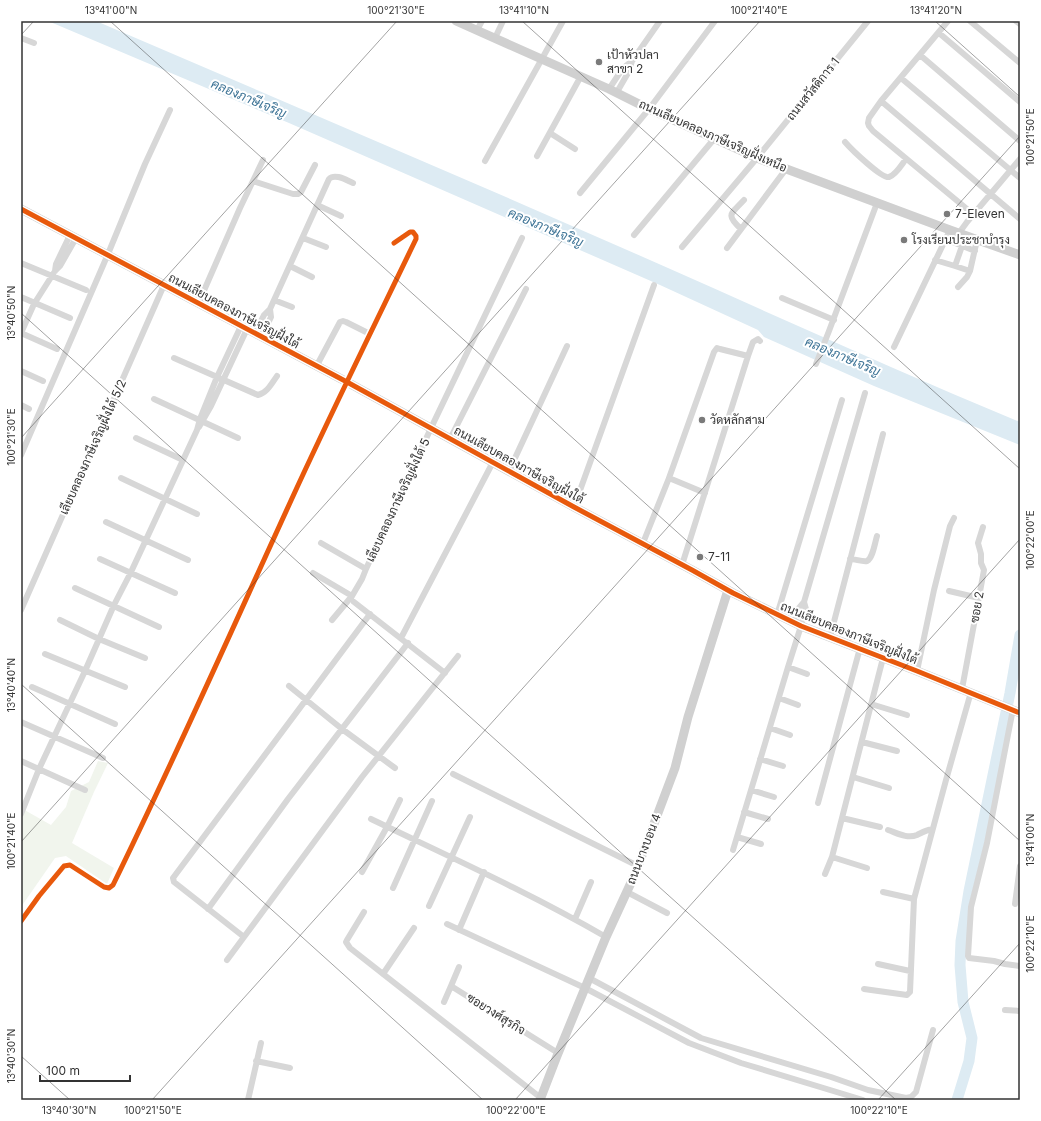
<svg xmlns="http://www.w3.org/2000/svg" width="1041" height="1121" font-family="Inter,Sarabun,sans-serif">
<style>
.green{fill:#f1f5ed}
.water{fill:#ddebf3}
.lines{fill:none;stroke-linecap:round;stroke-linejoin:round}
.river{stroke:#ddebf3;stroke-width:11}
.street{stroke:#d7d7d7;stroke-width:6}
.secondary{stroke:#d0d0d0;stroke-width:9}
.cycleway-casing{stroke:#fff;stroke-width:8}
.cycleway{stroke:#e8590c;stroke-width:5}
.ticks{fill:none;stroke:#333;stroke-width:1;stroke-opacity:0.45}
.poi-dot{fill:#7a7a7a;stroke:#fff;stroke-width:1.5}
.labels{text-anchor:middle;stroke-width:4;stroke-linejoin:round;paint-order:stroke}
.poi-label{font-size:12px;fill:#333;stroke:#fff;text-anchor:start}
.street-label{font-size:12px;fill:#333;stroke:#fff}
.water-label{font-size:13px;font-style:italic;fill:#3f7597;stroke:#fff}
.neatline{fill:none;stroke:#333;stroke-width:1.5}
.ticks-label{font-size:10px;text-anchor:middle;fill:#333}
</style>
<rect width="100%" height="100%" fill="#fff"/>
<path class="green" d="M98,761L108,763L94,792L72,843L114,868L107,884L66,856L55,858L21,907V808L51,825L66,807L71,791L89,782Z"/>
<path class="water" d="M48,21H96C287,103 478,184 668,268C785,320 902,373 1020,422V445L874,386L764,337L758,330L660,285L289,123Z"/>
<g class="lines">
<path class="river" d="M957,1100L969,1061L972,1038L963,1002L960,965L961,941L969,891L1010,693L1020,635"/>
<path class="street" d="M948,21L881,101L869,118L868,123L869,126L873,131L973,214
M970,21L1020,63
M1016,21L1020,24
M477,30L482,21
M939,33L1020,102
M21,38L34,43
M495,38L503,21
M920,55L1020,141
M901,78L1020,178
M609,89L623,68L632,61L660,21
M617,92L628,73L632,61
M881,101L1020,219
M550,133L575,149
M845,142C851,149 882,179 889,177C896,175 902,164 906,159
M537,156L581,76
M485,161L563,21
M253,181L293,194H298L301,192L315,165
M580,193L649,109L715,21
M317,205L341,216
M741,229C725,214 731,214 744,200
M959,233L967,222L1020,159
M634,235L714,139
M303,238L326,247
M945,239L975,251
M682,247L757,158L868,21
M727,248L786,169
M935,260L955,266L962,246
M21,263L86,290
M290,266L312,277
M955,266L970,271
M55,271L56,264L70,235
M958,287L967,277L970,271L977,240
M21,297L70,318
M782,298L834,320
M274,300L292,307
M199,302L240,208L263,160
M21,333L34,304L55,271L60,266L76,238
M21,333L57,349
M255,333L264,315L270,309L329,179C335,173 346,180 353,183
M262,336L271,317L270,309
M894,347L950,230
M174,358L258,395C267,393 272,383 277,376
M816,364L829,331L877,203
M316,367L340,322L343,321L346,322L370,334
M21,371L43,381
M154,399L238,438
M21,405L29,409
M199,427L211,406L247,329
M136,438L183,460
M450,439L526,289
M21,455L108,254L145,164L170,110
M509,471L567,346
M121,478L197,514
M669,478L705,493
M574,507L654,285
M106,522L188,560
M321,543L366,569L431,428L522,238
M643,543L669,478L714,352L717,348L720,349L748,356
M100,559L175,593
M850,559C855,559 863,562 867,561C873,558 875,542 877,536
M682,565L748,356L753,342L758,339L760,341
M313,573L352,596L362,579L366,569
M75,588L159,627
M949,591L979,598
M354,602L445,673
M21,610L164,285
M777,615L842,400
M60,620L99,639L145,658
M332,620L352,596
M795,623L799,608L804,602L865,393
M830,637L883,434
M401,638L493,462
M45,654L125,687
M788,667L807,674
M917,671L934,590L950,526L954,518
M289,686L342,729L395,768
M32,687L115,724
M962,689L984,570L981,563V554L978,543L983,527
M779,698L798,705
M871,704L907,715
M1013,709L987,843L971,907L968,956L969,958L994,961L1005,964L1020,966
M21,722L103,758
M770,728L790,735
M862,742L897,751
M760,759L783,766
M21,761L85,790
M453,774L638,866
M853,777L889,788
M751,790L774,797
M818,803L860,648
M744,812L768,819
M21,814L39,769L85,671L114,605L131,572L197,430L200,419L217,377L241,326
M842,818L880,827
M371,819C450,857 530,893 606,937
M888,830C897,833 907,839 917,835C923,832 926,830 932,829
M737,837L761,844
M733,850L788,667L801,626L806,609L804,602
M832,857L867,868
M362,872L387,827L400,800
M825,874L832,857L883,658
M393,888L432,801
M627,892L667,913
M883,892L914,899
M1015,904L1020,866
M429,906L470,817
M208,909L288,799L408,643
M364,912L347,940L346,942L350,948L541,1098
M575,919L591,882
M21,921L39,896L64,866L70,865L104,887L109,888L113,885C176,756 234,625 294,494C333,409 375,324 416,239V236L413,232H410L394,243
M447,924L585,988L689,1043L741,1063L863,1100
M459,930L484,872
M244,937L362,777L458,656
M227,960L244,937L174,882L173,878L370,614
M878,964L910,971
M459,967L451,986L558,1053
M383,974L414,928
M589,978L701,1038L831,1077L868,1090L906,1098L911,1097L916,1092L933,1030
M864,989L907,995L910,992L914,899L946,780L971,692
M444,1002L451,986
M1005,1010L1020,1011
M256,1061L290,1068
M248,1100L261,1043"/>
<path class="secondary" d="M456,21L609,89L649,109L757,158L950,230L1020,255
M21,209L347,382L574,507L692,570L733,593L801,626L917,671L1020,713
M540,1100L557,1056L606,937L635,874L675,768L688,717L728,590"/>
<defs>
<path id="cycleway" d="M21,209L347,382L574,507L692,570L733,593L801,626L917,671L1020,713
M21,921L39,896L64,866L70,865L104,887L109,888L113,885C176,756 234,625 294,494C333,409 375,324 416,239V236L413,232H410L394,243"/>
</defs>
<use href="#cycleway" class="cycleway-casing"/>
<use href="#cycleway" class="cycleway"/>
</g>
<path class="ticks" d="M110,21L1020,841M522,21L1020,469M935,21L1020,97M21,35L34,21M21,313L896,1100M21,438L397,21M21,684L483,1100M21,842L760,21M21,1056L70,1100M152,1100L1020,136M515,1100L1020,539M878,1100L1020,943"/>
<g class="poi-dot">
<circle cx="599" cy="62" r="4"/>
<circle cx="947" cy="214" r="4"/>
<circle cx="904" cy="240" r="4"/>
<circle cx="702" cy="420" r="4"/>
<circle cx="700" cy="557" r="4"/>
</g>
<g class="labels">
<g class="poi-label">
<text x="607" y="59">เป้าหัวปลา<tspan x="607" dy="14">สาขา 2</tspan></text>
<text x="955" y="218">7-Eleven</text>
<text x="912" y="244">โรงเรียนประชาบำรุง</text>
<text x="710" y="424">วัดหลักสาม</text>
<text x="708" y="561">7-11</text>
</g>
<g class="street-label">
<text transform="translate(813 89) rotate(-51)" y="4">ถนนสวัสดิการ 1</text>
<text transform="translate(713 136) rotate(24)" y="4">ถนนเลียบคลองภาษีเจริญฝั่งเหนือ</text>
<text transform="translate(234 311) rotate(28)" y="4">ถนนเลียบคลองภาษีเจริญฝั่งใต้</text>
<text transform="translate(93 447) rotate(-66)" y="4">เลียบคลองภาษีเจริญฝั่งใต้ 5/2</text>
<text transform="translate(519 465) rotate(29)" y="4">ถนนเลียบคลองภาษีเจริญฝั่งใต้</text>
<text transform="translate(398 500) rotate(-65)" y="4">เลียบคลองภาษีเจริญฝั่งใต้ 5</text>
<text transform="translate(977 607) rotate(-80)" y="4">ซอย 2</text>
<text transform="translate(849 633) rotate(22)" y="4">ถนนเลียบคลองภาษีเจริญฝั่งใต้</text>
<text transform="translate(644 849) rotate(-69)" y="4">ถนนบางบอน 4</text>
<text transform="translate(496 1014) rotate(32)" y="4">ซอยวงศ์สุรกิจ</text>
</g>
<g class="water-label">
<text transform="translate(249 98) rotate(23)" y="5">คลองภาษีเจริญ</text>
<text transform="translate(546 227) rotate(23)" y="5">คลองภาษีเจริญ</text>
<text transform="translate(843 356) rotate(23)" y="5">คลองภาษีเจริญ</text>
</g>
</g>
<rect width="1041" height="1121" fill="none" stroke="#ffffff" stroke-width="44"/>
<path d="M40 1075v6h90v-6" fill="none" stroke="#333333" stroke-width="2"/>
<text x="46" y="1075" font-size="12" fill="#333333" stroke="#ffffff" stroke-width="3" paint-order="stroke">100 m</text>
<rect x="22" y="22" width="997" height="1077" class="neatline"/>
<g class="ticks-label">
<text x="111" y="14">13°41'00"N</text>
<text x="396" y="14">100°21'30"E</text>
<text x="524" y="14">13°41'10"N</text>
<text x="759" y="14">100°21'40"E</text>
<text x="936" y="14">13°41'20"N</text>
<text transform="translate(1030 137) rotate(-90)" y="4">100°21'50"E</text>
<text transform="translate(11 313) rotate(-90)" y="4">13°40'50"N</text>
<text transform="translate(11 437) rotate(-90)" y="4">100°21'30"E</text>
<text transform="translate(1030 540) rotate(-90)" y="4">100°22'00"E</text>
<text transform="translate(11 685) rotate(-90)" y="4">13°40'40"N</text>
<text transform="translate(1030 840) rotate(-90)" y="4">13°41'00"N</text>
<text transform="translate(11 841) rotate(-90)" y="4">100°21'40"E</text>
<text transform="translate(1030 944) rotate(-90)" y="4">100°22'10"E</text>
<text transform="translate(11 1056) rotate(-90)" y="4">13°40'30"N</text>
<text x="69" y="1114">13°40'30"N</text>
<text x="153" y="1114">100°21'50"E</text>
<text x="516" y="1114">100°22'00"E</text>
<text x="879" y="1114">100°22'10"E</text>
</g>
</svg>
